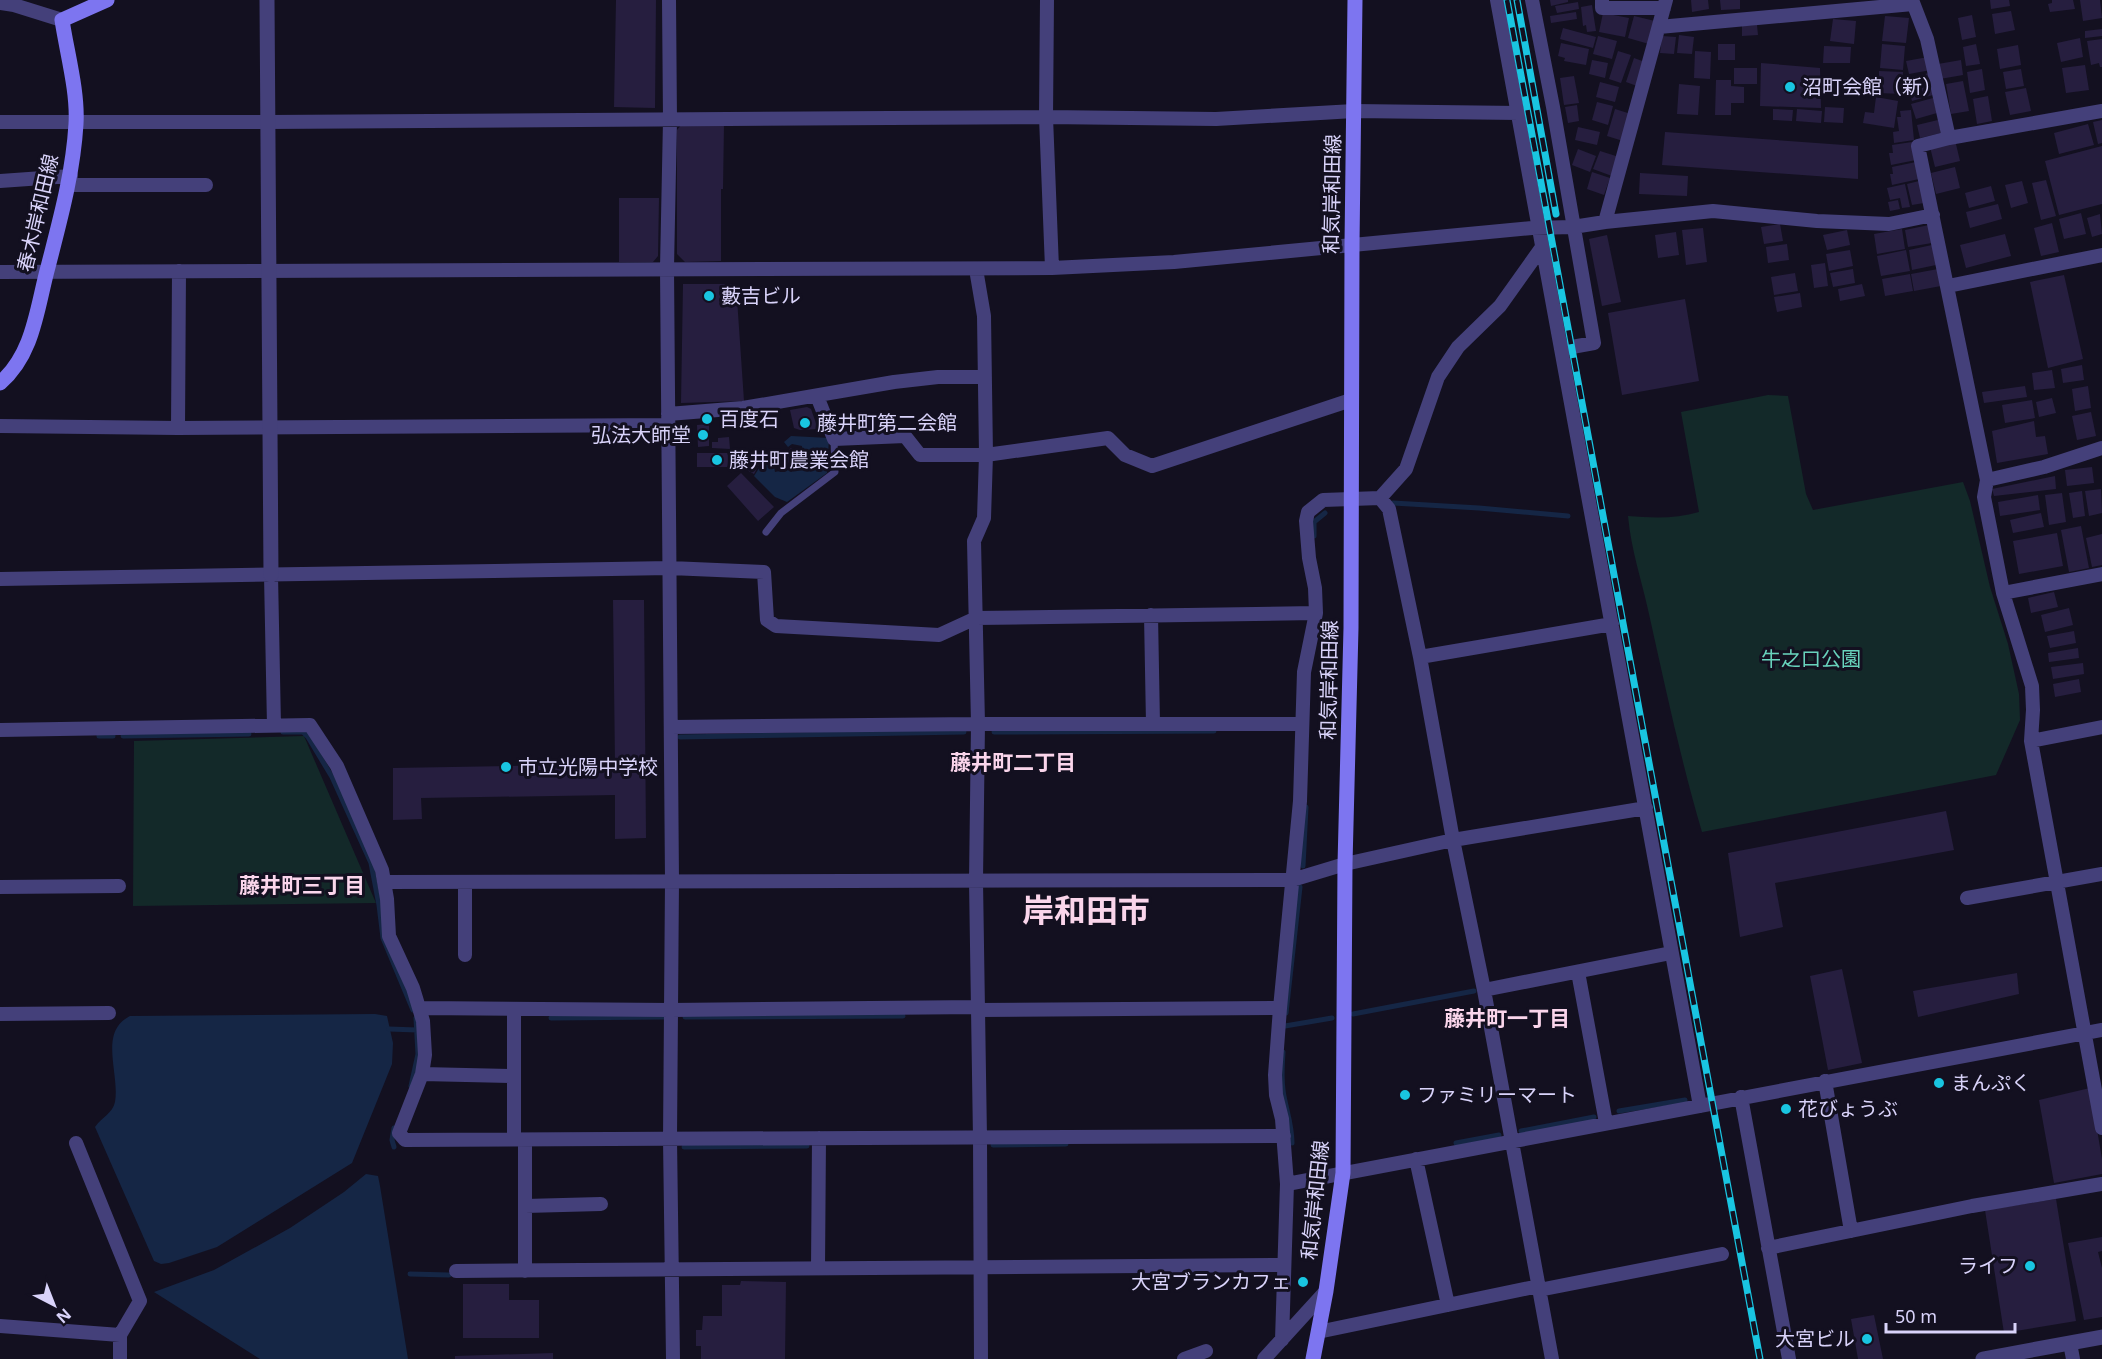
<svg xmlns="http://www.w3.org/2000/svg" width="2102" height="1359" font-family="'Noto Sans','Noto Sans JP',sans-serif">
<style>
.green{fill:#132929}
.water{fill:#152645}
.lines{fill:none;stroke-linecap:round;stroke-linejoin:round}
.stream{stroke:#152645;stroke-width:5}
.building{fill:#261e3f}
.service{stroke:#44407a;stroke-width:7}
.minor{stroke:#44407a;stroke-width:14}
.tertiary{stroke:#44407a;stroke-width:15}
.secondary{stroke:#7d75f0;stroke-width:15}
.rail-casing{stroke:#19c5e1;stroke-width:7}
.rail{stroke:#131020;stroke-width:4.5;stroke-dasharray:14;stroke-linecap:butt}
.poi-dot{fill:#19c5e1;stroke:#131020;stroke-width:2}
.labels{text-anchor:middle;stroke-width:6;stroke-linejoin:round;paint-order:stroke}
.poi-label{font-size:20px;fill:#d9d3fa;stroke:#131020;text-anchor:start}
.street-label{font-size:20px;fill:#d9d3fa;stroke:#131020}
.park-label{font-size:20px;fill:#68d2bc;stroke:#131020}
.neighbourhood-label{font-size:21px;font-weight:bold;fill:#fad5eb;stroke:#131020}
.town-label{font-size:32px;font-weight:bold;fill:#fad5eb;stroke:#131020}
</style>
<rect width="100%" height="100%" fill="#131020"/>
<path class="green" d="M1768,395L1788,396L1806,494L1813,510L1963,482L1970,501L1990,587L2008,644L2019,694L2020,720L1996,775L1702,832C1681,761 1665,686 1649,614C1642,581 1631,550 1628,516C1652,518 1676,519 1699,512L1681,412Z
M304,736L376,903L133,906L134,741Z"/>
<path class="water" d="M791,436L829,438L827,473L787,502L775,497L754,476L765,459L775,450L780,455L773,462L775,472L788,469L802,456V446L792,444L788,447L784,442Z
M375,1014L387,1016L393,1043L392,1064L352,1163L217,1247L169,1263L161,1264L154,1261L95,1127C101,1118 113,1113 115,1102C120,1073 98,1032 130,1016Z
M366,1174L378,1176L380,1186L408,1359H260L154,1292L214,1270L290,1228L344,1192Z"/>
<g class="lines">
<path class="stream" d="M1393,503L1479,508L1568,516
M1314,536V522L1325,513
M283,732H303L308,737L332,777L371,863L379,905L383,938L413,1010
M994,732L1214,731
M99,736H113
M123,736L249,734
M680,737L964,732
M1303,866L1306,807
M1286,1013L1300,887
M1353,1014L1474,991
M685,1017L903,1016
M551,1018L664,1017
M1285,1026L1332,1018
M389,1029L417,1030
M1283,1052C1282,1068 1281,1085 1285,1101C1288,1115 1292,1128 1292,1143
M411,1086L418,1054L416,1018
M1619,1111L1685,1100
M1521,1131L1594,1117
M1456,1143L1499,1135
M993,1145L1066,1144
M394,1147L392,1140L394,1128
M684,1147L807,1146
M410,1274L449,1275"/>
</g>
<path class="building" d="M616,0H656L655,108L614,107Z
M1550,0H1568V2L1551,6Z
M1691,0H1708L1709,9L1692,12Z
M1720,0H1740V9L1721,10Z
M1990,0H2009L2010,6L1991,9Z
M2052,0H2073L2075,9L2050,12L2048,4L2052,3Z
M2080,0H2100L2102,18L2083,21Z
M1578,2L1579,9L1557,13L1555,6Z
M1592,5L1596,31L1587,32L1586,25L1583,26L1581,7Z
M2011,11L2015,30L1995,34L1992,14Z
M1576,12L1577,19L1551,23L1550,16Z
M1603,13L1629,18L1625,37L1599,32Z
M1972,15L1976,37L1962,40L1958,18Z
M1634,16L1655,21L1649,44L1628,38Z
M1885,16L1909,18L1906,43L1882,41Z
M1833,19L1856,21L1854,44L1830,41Z
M1757,25L1758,35L1742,36V26Z
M1563,28L1596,37L1593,48L1560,39Z
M2102,29V36L2085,38V31Z
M1679,35L1694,37L1692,54L1677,53Z
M1598,36L1617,41L1612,59L1593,54Z
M1662,36L1676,37L1674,54L1660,53Z
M2080,38L2083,57L2061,62L2057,43Z
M2102,39V67H2100L2099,63L2091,65L2087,41Z
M1561,43L1589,49L1586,65L1564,61L1565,58L1558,56Z
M1718,44H1735V60H1718Z
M1882,44L1905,46L1903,70L1880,68Z
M1976,44L1980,64L1966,66L1963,47Z
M2018,45L2021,65L2000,69L1997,49Z
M1824,46L1851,47L1850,63H1823Z
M1618,51L1631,55L1621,83L1609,79Z
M1695,51L1711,52L1710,79L1694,78Z
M1928,57L1931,70L1909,74L1906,61Z
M1634,58L1645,62L1637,86L1626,82Z
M1592,60L1608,63L1605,78L1589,74Z
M1961,60L1963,75L1940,79L1938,64Z
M1761,63L1820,68L1821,108L1760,106Z
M2085,65L2089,90L2066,93L2062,68Z
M1734,68H1757V84H1734Z
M1982,69L1985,90L1970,93L1967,72Z
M2021,69L2024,86L2006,89L2003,72Z
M1879,71L1903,72L1902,94L1879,93Z
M1929,73L1931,81L1910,87L1908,78Z
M1574,76L1579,103L1564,105L1560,78Z
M1716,80H1731V86L1744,87V103H1731V115H1715Z
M1963,81L1969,111L1951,114L1946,84Z
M1600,82L1619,87L1615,102L1596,97Z
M1679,84L1700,86L1698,115L1677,114Z
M1930,84L1933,95L1912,101L1909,90Z
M2026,88L2031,111L2010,115L2005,92Z
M1988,96L1992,121L1977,124L1973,99Z
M1876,97L1898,101L1894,128L1863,123L1865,112L1874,113Z
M1933,98L1937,113L1916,119L1911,104Z
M1597,102L1613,106L1608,125L1592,120Z
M1577,105L1579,121L1568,123L1565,107Z
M1825,107L1844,108L1843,123L1824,122Z
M1615,109L1631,114L1623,141L1607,136Z
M1773,109L1793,110L1792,121L1773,120Z
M1797,109L1822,111L1821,123L1796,121Z
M1911,110L1914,140L1894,143L1893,132L1899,131L1897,117H1901L1900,111Z
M1938,120L1941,133L1920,138L1917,125Z
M2102,120V143L2098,144L2093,122Z
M682,124H724L723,189H721V261L685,262L677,254V130Z
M2088,124L2094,145L2059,154L2054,133Z
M1578,127L1600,132L1597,145L1575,140Z
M1665,132L1858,146V179L1662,165Z
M1955,140L1960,161L1935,167L1930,147Z
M1912,142L1916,160L1891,165L1889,153H1893L1892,145Z
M2102,146V204L2059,215L2045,161Z
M1578,149L1596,156L1590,172L1572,165Z
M1600,151L1619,157L1612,176L1593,169Z
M1916,162L1919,179L1892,185L1890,174H1893L1892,167Z
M1955,167L1960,188L1936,194L1931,173Z
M1592,172L1610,178L1604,195L1587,189Z
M1640,173L1688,176L1687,196L1639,194Z
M2046,180L2056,216L2041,220L2032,183Z
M1919,181L1924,203L1912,205L1907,184Z
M2022,181L2028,203L2011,208L2005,185Z
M1905,184L1910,207L1902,208L1900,198L1890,200L1887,188Z
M1991,186L1995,201L1969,208L1965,193Z
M619,198H659L658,256L653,262H619Z
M1898,200L1900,209L1890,211L1888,202Z
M1998,204L2002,219L1970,228L1966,212Z
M2081,213L2086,234L2064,239L2059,219Z
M2100,214L2102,234L2092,237L2087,218Z
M2052,223L2059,252L2041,256L2034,228Z
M1780,224L1783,241L1764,244L1761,227Z
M1929,225L1932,243L1908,247L1905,230Z
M1703,228L1707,262L1686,265L1682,230Z
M1902,229L1905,249L1877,254L1874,234Z
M1847,230L1850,245L1827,250L1823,235Z
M1676,232L1679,255L1658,258L1655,235Z
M2005,234L2011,256L1966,268L1960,245Z
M1607,235L1621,302L1602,306L1589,239Z
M1787,244L1789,260L1768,263L1766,247Z
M1932,245L1936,265L1912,270L1909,250Z
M1850,250L1853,266L1829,271L1826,254Z
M1906,250L1910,271L1881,276L1877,256Z
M1825,263L1828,286L1814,288L1811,265Z
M1853,269L1855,283L1833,287L1830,273Z
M1938,269L1941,286L1914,291L1911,274Z
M1795,273L1798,291L1774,295L1771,277Z
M1910,274L1913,291L1885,296L1882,279Z
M2064,275L2083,359L2048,368L2030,282Z
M683,284H736L744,401L681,403Z
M1862,284L1865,296L1840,301L1838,289Z
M1800,293L1802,307L1777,312L1774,297Z
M1685,299L1699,381L1622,395L1608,313Z
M2082,365L2084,380L2063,383L2061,369Z
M2052,370L2055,388L2034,390L2032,373Z
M2025,386L2027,397L1984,403L1982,392Z
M2088,386L2091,408L2075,411L2072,389Z
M2052,398L2056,413L2039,417L2036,402Z
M2032,400L2035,418L2005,423L2002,405Z
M807,407L811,409L818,429L800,430L794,428L790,410Z
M2091,412L2096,436L2077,440L2072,416Z
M2034,421L2036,437L2045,436L2048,454L1997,463L1992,431Z
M709,424V446L698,447L697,425Z
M729,437L730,449L712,448V442H718V438Z
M791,448L797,455L788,463L782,457Z
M754,452L763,457L754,474L745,469Z
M697,453H738V467H697Z
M2092,467L2094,483L2067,486L2065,470Z
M741,473L774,507L758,521L727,486Z
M2055,476L2056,489L1994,496L1992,489Z
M2101,489L2102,513L2089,516L2085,491Z
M2082,491L2085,516L2073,518L2069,493Z
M2062,493L2066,522L2049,525L2045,495Z
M2038,495L2040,510L2000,516L1998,502Z
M2041,513L2044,527L2013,533L2010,520Z
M2081,526L2089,568L2069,572L2061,530Z
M2057,533L2063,566L2019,574L2013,541Z
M2102,534V565L2092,567L2086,538Z
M2054,592L2058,607L2031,613L2028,598Z
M613,600H644L646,838L615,839V795L421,798L422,819L393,820V768L615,764Z
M2069,608L2073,625L2045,632L2041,615Z
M2074,631L2076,643L2050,648L2047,636Z
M2078,648L2079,658L2049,662L2048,653Z
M2083,663L2084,674L2053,679L2051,667Z
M2079,679L2081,692L2055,697L2053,684Z
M1946,811L1954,850L1775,883L1783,927L1740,937L1728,853Z
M1842,969L1862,1063L1828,1070L1810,976Z
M2017,973L2019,994L1918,1017L1913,991Z
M2090,1088L2102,1159V1174L2054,1183L2039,1100Z
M2056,1199L2076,1321L2004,1333L1985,1210Z
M2102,1237V1251L2098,1252L2102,1268V1317L2084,1320L2068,1243Z
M741,1281L786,1282L785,1359H701V1346H696V1330H702L703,1316H722V1285H740Z
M463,1284H509V1300H539V1338H463Z
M1874,1315L1883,1359H1858L1851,1319Z
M553,1353V1359H455V1356Z"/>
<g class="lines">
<path class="service" d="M766,532L781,513L835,472L834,439"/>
<path class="minor" d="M669,0L670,120L667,268L672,881L670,1139L673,1359
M1047,0L1046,117L1052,268
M1497,0L1700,1106
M1532,0L1553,107L1594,343L1561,349
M1602,0V8H1664
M1912,0L1927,39L1949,138
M0,3L14,5L62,20
M1659,27L1913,4
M2102,111L1949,138L1918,146L1987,480L1984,497L2003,593L2032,686L2033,710L2031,741L2102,1128
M0,122H268L1046,117L1216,119L1354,111L1519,113
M0,181L71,176
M70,185H206
M1605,222L1666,0
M976,269L984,316L986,455L984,518L974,541L978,724L976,881L980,1138L981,1359
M0,272L1052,268L1174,262L1532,228L1573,227L1605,222L1713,211L1817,221L1889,224L1933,215
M1948,286L2102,255
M817,396L834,439L905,436L920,455H986L1108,438L1125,455L1152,466L1351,400
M668,414L743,408L894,382L938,377H985
M0,426L178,428L669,425
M178,428L179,271
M1987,480L2044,467L2102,448
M1380,498L1389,509L1420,657L1453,840L1484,990L1552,1359
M271,575L274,726
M0,579L670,568L764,572L767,620L776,626L939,635L976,618L1316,613
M2003,593L2102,574
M1151,615L1153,724
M1420,657L1612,624
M671,727L978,724H1302
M0,730L310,725L337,766L382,870L387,899L389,936L413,988L423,1021L425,1055L422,1074L399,1133L405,1140L1284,1136
M2031,741L2102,727
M384,882L1292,880L1345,864L1453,840L1646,808
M465,882V955
M0,887L119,886
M1967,898L2102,874
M1578,972L1606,1123
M1484,990L1671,953
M419,1008L671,1010L979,1007
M514,1009V1139
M979,1010L1280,1008
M0,1014L109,1013
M422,1074L514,1076
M1825,1081L1851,1231
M1741,1097L1789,1359
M525,1140V1271
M76,1143L140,1301L120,1335V1359
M1416,1159L1448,1305
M1287,1184L2102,1030
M525,1206L601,1204
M1768,1248L1972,1206L2102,1184
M818,1268L819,1138
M456,1271L1283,1265
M1539,1290L1722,1254
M0,1326L120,1335
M1318,1332L1539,1286
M1282,1340L1287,1184L1282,1119L1276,1095L1275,1075L1280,1008L1300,801L1304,672L1316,613L1315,588L1309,558L1306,521L1308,512L1323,500L1380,498L1406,469L1438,377L1458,347L1500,306L1542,247
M2070,1343L2073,1359
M1184,1359L1206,1351
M1264,1359L1326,1291"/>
<path class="tertiary" d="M267,0L271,575
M1983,1359L2102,1337"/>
<path class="secondary" d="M0,383C34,354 37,307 48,267C60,220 73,174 76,124C78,92 67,53 62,20L107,0
M1313,1359L1326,1291L1343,1173L1345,864L1351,628L1352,244L1355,0"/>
<defs>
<path id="rail" d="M1507,0L1760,1359
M1517,0L1556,214"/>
</defs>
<use href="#rail" class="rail-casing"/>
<use href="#rail" class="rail"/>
</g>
<g class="poi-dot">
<circle cx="1790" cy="87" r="6"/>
<circle cx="709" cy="296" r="6"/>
<circle cx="707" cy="419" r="6"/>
<circle cx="805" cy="423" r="6"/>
<circle cx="703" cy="435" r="6"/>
<circle cx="717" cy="460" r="6"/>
<circle cx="506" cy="767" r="6"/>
<circle cx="1939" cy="1083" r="6"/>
<circle cx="1405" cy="1095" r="6"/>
<circle cx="1786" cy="1109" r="6"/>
<circle cx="2030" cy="1266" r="6"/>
<circle cx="1303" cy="1282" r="6"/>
<circle cx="1867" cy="1339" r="6"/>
</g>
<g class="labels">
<g class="poi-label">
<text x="1802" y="94">沼町会館（新）</text>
<text x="721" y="303">藪吉ビル</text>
<text x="719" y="426">百度石</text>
<text x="817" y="430">藤井町第二会館</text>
<text x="691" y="442" text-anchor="end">弘法大師堂</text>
<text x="729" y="467">藤井町農業会館</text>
<text x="518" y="774">市立光陽中学校</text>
<text x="1951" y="1090">まんぷく</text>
<text x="1417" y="1102">ファミリーマート</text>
<text x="1798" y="1116">花びょうぶ</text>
<text x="2018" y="1273" text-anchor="end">ライフ</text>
<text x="1291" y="1289" text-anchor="end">大宮ブランカフェ</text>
<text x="1855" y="1346" text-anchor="end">大宮ビル</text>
</g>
<g class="street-label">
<text transform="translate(1332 194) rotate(-89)" y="7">和気岸和田線</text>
<text transform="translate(38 213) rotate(-77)" y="7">春木岸和田線</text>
<text transform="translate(1329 680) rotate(-89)" y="7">和気岸和田線</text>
<text transform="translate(1315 1200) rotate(-84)" y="7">和気岸和田線</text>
</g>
<g class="park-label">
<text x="1811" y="666">牛之口公園</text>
</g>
<g class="neighbourhood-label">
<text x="1013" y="770">藤井町二丁目</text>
<text x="302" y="893">藤井町三丁目</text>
<text x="1507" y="1026">藤井町一丁目</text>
</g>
<g class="town-label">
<text x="1086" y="922">岸和田市</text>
</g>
</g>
<g transform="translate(54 1305) rotate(138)" stroke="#131020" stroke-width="4.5" paint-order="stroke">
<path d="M0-4.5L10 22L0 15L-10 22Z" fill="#d9d3fa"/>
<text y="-9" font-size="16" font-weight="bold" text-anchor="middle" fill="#d9d3fa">N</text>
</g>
<path d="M1886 1323v9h129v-9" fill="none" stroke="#d9d3fa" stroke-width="3"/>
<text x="1895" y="1323" font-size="18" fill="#d9d3fa" stroke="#131020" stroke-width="4.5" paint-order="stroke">50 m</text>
</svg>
